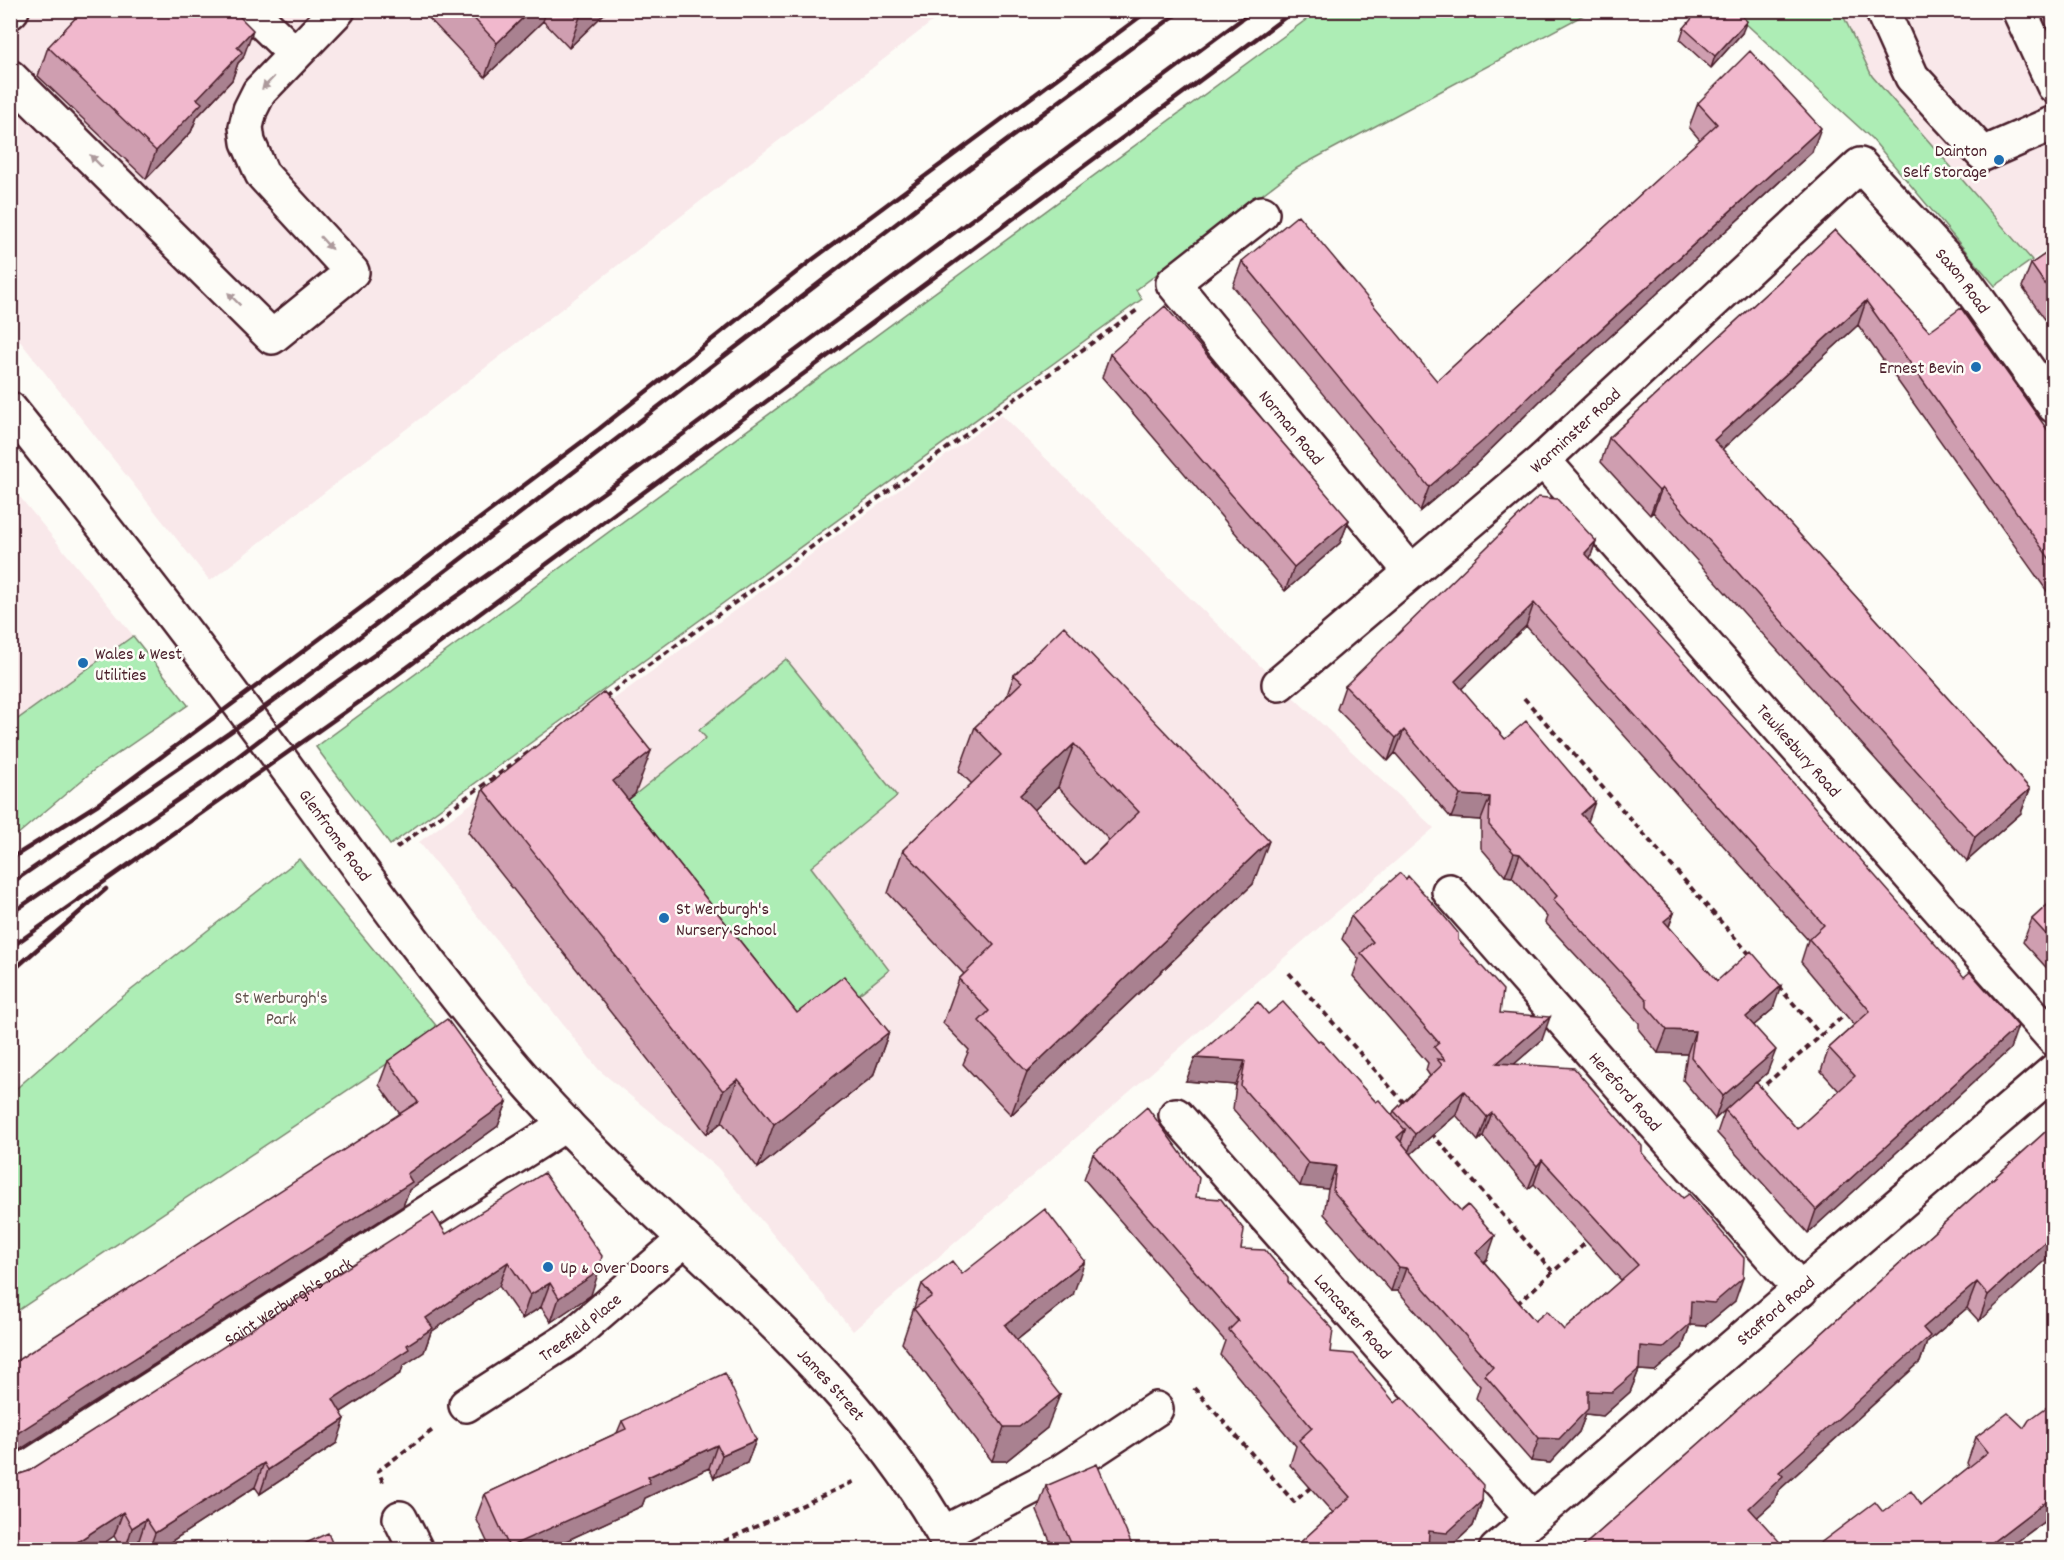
<svg xmlns="http://www.w3.org/2000/svg" width="2064" height="1560" font-family="Dekko,sans-serif">
<style>
.built{fill:#f9e8ea}
.green{fill:#adedb5;stroke:#7c8670;stroke-width:1.5}
.lines{fill:none;stroke-linecap:round;stroke-linejoin:round}
.minor-casing{stroke:#4a1f2b;stroke-width:38}
.path{stroke:#4a1f2b;stroke-width:4;stroke-dasharray:6 4.5;stroke-linecap:butt}
.minor{stroke:#fdfcf7;stroke-width:33}
.rail{stroke:#4a1f2b;stroke-width:4.5}
.wall{fill:#cf9eb0;stroke:#4a1f2b;stroke-width:1.5;fill-rule:evenodd}
.shaded-wall{fill:#a98190;stroke:#4a1f2b;stroke-width:1.5}
.building{fill:#f1b8cd;stroke:#4a1f2b;stroke-width:1.5;fill-rule:evenodd}
.oneway{fill:#ac999b}
.poi-dot{fill:#1f6fb2;stroke:#fdfcf7;stroke-width:2}
.labels{text-anchor:middle;stroke-width:5;stroke-linejoin:round;paint-order:stroke}
.poi-label{font-size:18px;fill:#4a1f2b;stroke:#fdfcf7;text-anchor:start}
.street-label{font-size:18px;fill:#4a1f2b;stroke:#fdfcf7}
.park-label{font-size:18px;fill:#63524e;stroke:#fdfcf7}
</style>
<rect width="100%" height="100%" fill="#fdfcf7"/>
<filter id="ink" filterUnits="userSpaceOnUse"><feTurbulence type="fractalNoise" baseFrequency=".0167" numOctaves="2"/><feDisplacementMap in="SourceGraphic" scale="12" xChannelSelector="R" yChannelSelector="G"/><feConvolveMatrix kernelMatrix="1 2 1 2 8 2 1 2 1" color-interpolation-filters="sRGB"/></filter>
<g filter="url(#ink)">
<path class="built" d="M11,11H946L210,581L11,330Z
M1841,11H2053V245L2032,260L1872,76Z
M1001,415L1279,684L1434,828L853,1331L717,1167L599,1070L419,842Z
M10,485L177,689L10,800Z"/>
<path class="green" d="M1318,11H1591L1297,168L1136,290L1142,299L390,845C366,811 340,780 316,747Z
M1732,11H1841L1872,76L2032,260L1995,286L1872,139Z
M133,636L188,705L94,770L11,840V724Z
M786,659L897,796L811,867L889,970L782,1056L598,824L706,738L699,730Z
M299,859L439,1029L11,1315L10,1094L112,1005Z"/>
<g class="lines">
<defs>
<g id="minor">
<path d="M250,10L295,54"/>
<path d="M1882,10L1912,77L1983,154L2054,123"/>
<path d="M2019,10L2054,86"/>
<path d="M10,12L12,10"/>
<path d="M10,77L272,337L352,272L262,174L248,142L246,127L250,110L259,92L338,10"/>
<path id="s1" d="M1262,213L1173,283L1410,571"/>
<path id="s2" d="M10,409C96,516 180,623 261,733C344,845 423,960 513,1066C654,1232 848,1354 952,1550"/>
<path id="s3" d="M1543,460L2054,1039"/>
<path id="s4" d="M1279,684L1543,460L1860,165L1957,270L2054,406"/>
<path id="s5" d="M1449,891L1801,1290"/>
<path id="s6" d="M1176,1115L1532,1519"/>
<path id="s7" d="M466,1405L570,1338L685,1239"/>
<path id="s8" d="M10,1479L566,1124"/>
<path d="M400,1518L416,1550"/>
<path d="M944,1533L1059,1473L1156,1409"/>
<path id="s9" d="M1496,1550L2054,1071"/>
</g>
</defs>
<use href="#minor" class="minor-casing"/>
<path class="path" d="M605,697L1140,308
M1524,698L1751,956
M396,848L536,747
M1289,973L1406,1105
M1778,986L1821,1035
M1758,1091L1849,1011
M1431,1133L1553,1272
M1517,1304L1590,1239
M1194,1388L1294,1502L1312,1486
M383,1482L378,1471L434,1429
M705,1550L857,1480"/>
<use href="#minor" class="minor"/>
<path class="rail" d="M10,859L98,804L306,649L599,429L812,260L1149,10
M10,884L229,733L332,658L927,200L1182,10
M10,914L210,778L322,692L624,478L1254,10
M10,948L382,686L1295,10
M10,973L106,889"/>
</g>
<path class="wall" d="M421,10H608L569,48L543,21L485,77Z
M1684,28L1742,33L1711,68L1680,40Z
M48,47L243,58L238,63L232,80L197,117L191,132L146,179L38,76Z
M1698,103L1812,152L1543,398L1475,465L1420,511L1233,286L1242,261L1437,381L1700,140L1689,127Z
M1835,230L1929,331L2054,439V601L1858,325L1722,449L2030,789L2021,813L1967,861L1653,512L1650,515L1601,462L1609,438Z
M2054,248V332L2022,287L2031,264Z
M1110,354L1349,520L1340,543L1285,591L1102,377Z
M1596,541L1590,558L2010,1049L1808,1233L1717,1133L1725,1110L1715,1119L1683,1080L1687,1054L1658,1053L1639,1030V1023L1545,922L1547,917L1512,877L1505,876L1481,848V820L1451,818L1395,753L1388,761L1337,709L1345,686ZM1526,626L1808,940L1801,962L1854,1025L1829,1048L1821,1071L1839,1091L1797,1129L1756,1083L1767,1073L1754,1025L1773,1009L1717,981L1669,927L1674,913L1588,822L1505,739L1461,689Z
M1014,675L1253,884L1011,1115L963,1064L969,1050L943,1023L959,979L964,974L888,893L903,850L972,784L959,771L975,727L1006,698ZM1058,787L1109,840L1085,864L1034,810Z
M483,789L635,794L628,800L797,1013L889,1032L873,1076L758,1168L722,1122L707,1134L468,832Z
M2054,899V976L2023,942L2032,919Z
M1351,916L1458,940L1500,1013L1542,1040L1514,1064L1642,1153L1735,1301L1705,1326L1690,1325L1682,1348L1655,1371L1639,1370L1630,1392L1603,1416L1586,1414L1579,1432L1550,1463L1531,1461L1476,1398L1480,1386L1398,1291H1391L1324,1214L1328,1189L1300,1186L1233,1109L1236,1085L1186,1081L1268,1014L1318,1041L1376,1102L1392,1115L1394,1111L1430,1076L1426,1070L1428,1063L1353,976L1359,959L1342,939ZM1456,1115L1478,1141L1483,1136L1528,1189L1534,1184L1621,1280L1564,1330L1535,1321L1484,1262L1487,1259L1411,1154Z
M388,1061L507,1102L498,1126L409,1190L403,1206L400,1114L379,1085Z
M2054,1124L1979,1321L1967,1308L1927,1342L1920,1362L1778,1491L1774,1502L1757,1517L1579,1550L1729,1417Z
M1093,1154L1196,1197L1241,1249L1288,1282L1330,1352L1395,1403L1482,1501L1473,1526L1447,1550H1292L1333,1513L1290,1465L1296,1446L1220,1355L1225,1341L1084,1179Z
M446,1234L591,1295L551,1322L541,1307L522,1319L499,1286L431,1332L424,1352L403,1366L401,1373L341,1412L337,1443L260,1494L255,1487L158,1550H142L138,1543L127,1550H122L114,1536L94,1550H10L20,1474L29,1471Z
M962,1274L1073,1295L1017,1340L1047,1428L1006,1461H992L902,1343L922,1284Z
M2054,1402V1514L2006,1550L1883,1512L1921,1505L1969,1467L1967,1463L1976,1437L2024,1428Z
M622,1421L756,1440L747,1463L714,1478L709,1468L645,1498L642,1506L546,1550H491L476,1518L485,1494L617,1433Z
M1046,1486L1134,1550H1054L1037,1511Z"/>
<path class="shaded-wall" d="M531,10H547L543,21L485,77L497,43Z
M585,10H608L569,48L581,14Z
M1747,21L1742,33L1711,68L1715,56Z
M253,30L243,58L238,63L232,80L197,117L191,132L146,179L156,151L237,47Z
M1821,128L1812,152L1543,398L1475,465L1420,511L1429,487Z
M1866,301L1858,325L1706,464L1714,440Z
M1662,488L1653,512L1650,515L1659,491Z
M1349,520L1340,543L1285,591L1294,567Z
M1596,541L1588,564L1585,553Z
M1534,603L1526,626L1446,704L1455,681Z
M1404,730L1395,753L1388,761L1396,738Z
M1074,744L1058,787L1004,839L1020,795Z
M651,751L635,794L598,824L613,781Z
M2030,789L2021,813L1967,861L1975,837Z
M1460,795L1490,797L1481,820L1451,818Z
M1595,802L1587,825L1581,814Z
M1269,841L1253,884L1011,1115L1027,1072Z
M1514,853L1520,854L1512,877L1505,876Z
M1674,913L1665,936L1664,921Z
M1781,986L1773,1009L1738,1039L1746,1017Z
M1550,1017L1542,1040L1489,1086L1497,1063Z
M2018,1026L2010,1049L1808,1233L1816,1210Z
M1667,1030L1695,1031L1687,1054L1658,1053Z
M889,1032L873,1076L758,1168L774,1124Z
M1776,1050L1767,1073L1715,1119L1723,1096Z
M1195,1058L1245,1061L1236,1085L1186,1081Z
M738,1079L722,1122L707,1134L723,1091Z
M1464,1091L1456,1115L1406,1158L1415,1134Z
M507,1102L498,1126L409,1190L403,1206L10,1456V1438L407,1174Z
M1492,1113L1483,1136L1478,1141L1487,1117Z
M1405,1130L1397,1154V1137Z
M1542,1160L1534,1184L1528,1189L1537,1166Z
M1308,1163L1336,1166L1328,1189L1300,1186Z
M2054,1234V1252L1979,1321L1988,1295Z
M1495,1236L1487,1259L1467,1276L1476,1253Z
M1085,1261L1073,1295L993,1359L1005,1325Z
M508,1262L499,1286L431,1332L424,1352L403,1366L401,1373L324,1423L333,1399L407,1345L426,1318Z
M1399,1267L1406,1268L1398,1291H1391Z
M599,1271L591,1295L551,1322L559,1298Z
M1743,1278L1735,1301L1705,1326L1690,1325L1682,1348L1655,1371L1639,1370L1630,1392L1603,1416L1586,1414L1579,1432L1550,1463L1531,1461L1539,1438L1588,1391L1691,1301Z
M1977,1282L1967,1308L1927,1342L1920,1362L1778,1491L1774,1502L1739,1534L1749,1508L1779,1472L1923,1328Z
M550,1283L541,1307L522,1319L530,1295Z
M1060,1395L1047,1428L1006,1461H992L1004,1427Z
M345,1419L337,1443L260,1494L268,1470Z
M756,1440L747,1463L714,1478L722,1455Z
M717,1445L709,1468L645,1498L642,1506L546,1550H508L509,1547L648,1477Z
M264,1463L255,1487L158,1550H149L155,1533Z
M2054,1495V1514L2006,1550H1982Z
M1482,1501L1473,1526L1447,1550H1422L1429,1531Z
M123,1512L114,1536L94,1550H65Z
M146,1519L138,1543L127,1550H125L132,1528Z"/>
<path class="building" d="M83,10H233L253,30L237,47L242,52L197,99L202,103L156,151L48,47Z
M466,10H531L497,43Z
M1699,10H1735L1747,21L1715,56L1684,28Z
M1750,51L1821,128L1552,374L1484,440L1429,487L1242,261L1298,215L1437,381L1717,124L1698,103Z
M1835,230L1929,331L1961,308L2054,439V565L1866,301L1714,440L2030,789L1975,837L1662,488L1659,491L1609,438Z
M2054,248V297L2031,264Z
M1165,306L1349,520L1294,567L1110,354Z
M1538,497L1557,499L1596,541L1585,553L1788,777L1964,977L1970,972L2018,1026L1816,1210L1725,1110L1756,1082L1797,1129L1855,1076L1829,1048L1870,1011L1809,939L1824,925L1534,603L1455,681L1505,739L1526,721L1595,802L1581,814L1674,913L1664,921L1717,981L1751,951L1781,986L1746,1017L1776,1050L1723,1096L1691,1057L1695,1031L1667,1030L1647,1007V1000L1553,900L1557,896L1520,854L1514,853L1489,825L1490,797L1460,795L1404,730L1396,738L1345,686Z
M1064,626L1269,841L1027,1072L979,1021L989,1011L959,979L994,945L903,850L1001,755L975,727L1022,682L1014,675ZM1074,744L1139,812L1085,864L1020,795Z
M604,692L651,751L613,781L797,1013L844,976L889,1032L774,1124L738,1079L723,1091L483,789Z
M1400,873L1406,879L1408,876L1444,916L1458,933V940L1503,990L1500,1013L1550,1017L1497,1063L1574,1068L1642,1146V1153L1683,1198L1689,1194L1744,1258L1743,1278L1714,1303L1691,1301L1690,1324L1663,1348L1640,1346L1639,1369L1612,1392L1588,1391V1409L1559,1439L1539,1438L1485,1375L1493,1367L1406,1268L1399,1267L1333,1191L1336,1166L1308,1163L1241,1086L1245,1061L1195,1058L1258,1002L1268,1014L1283,1002L1318,1041L1320,1040L1376,1102L1379,1100L1405,1130L1397,1137L1428,1174L1461,1211L1468,1205L1495,1236L1476,1253L1535,1321L1547,1311L1564,1330L1638,1265L1542,1160L1537,1166L1492,1113L1487,1117L1464,1091L1415,1134L1394,1111L1442,1065L1437,1059L1445,1060L1434,1047L1439,1043L1361,953L1373,942L1351,916Z
M2054,899V943L2032,919Z
M447,1019L507,1102L407,1174L412,1182L10,1438V1365L418,1102L388,1061Z
M1147,1107L1199,1178L1196,1197L1221,1199L1244,1230L1241,1249L1265,1250L1288,1278V1282L1333,1329L1330,1352L1354,1354L1395,1403L1402,1397L1483,1485L1482,1501L1447,1533L1429,1531L1428,1550H1292L1350,1497L1299,1440L1312,1428L1229,1330L1238,1321L1093,1154Z
M2054,1124V1234L1988,1295L1977,1282L1923,1328L1930,1336L1779,1472L1783,1476L1749,1508L1787,1550H1579L1729,1417Z
M544,1173L602,1256L599,1271L559,1298L550,1283L530,1295L508,1262L426,1318L433,1328L407,1345L409,1349L333,1399L345,1419L268,1470L264,1463L155,1533L146,1519L132,1528L123,1512L65,1550H10V1472L20,1474L29,1471L433,1213L446,1234Z
M1045,1209L1085,1261L1005,1325L1060,1395L1019,1427H1004L914,1309L932,1296L922,1284L952,1261L962,1274Z
M725,1373L756,1440L722,1455L717,1445L648,1477L650,1483L509,1547L485,1494L626,1429L622,1421Z
M2054,1402V1495L1982,1550H1811L1875,1502L1883,1512L1911,1491L1921,1505L1988,1452L1976,1437L2008,1413L2024,1428L2029,1420Z
M1097,1464L1134,1550H1074L1046,1486Z
M328,1533L335,1550H291Z
M845,1543L849,1550H831Z"/>
<defs><path id="oneway-solid" d="M-6-.8H1V-3.2L6.5 0L1 3.2V.8H-6Z" transform="scale(1.5)"/></defs>
<g class="oneway">
<use href="#oneway-solid" transform="translate(268 83) rotate(134)"/>
<use href="#oneway-solid" transform="translate(96 161) rotate(-135)"/>
<use href="#oneway-solid" transform="translate(326 243) rotate(48)"/>
<use href="#oneway-solid" transform="translate(234 299) rotate(-135)"/>
</g>
</g>
<g class="poi-dot">
<circle cx="1999" cy="160" r="6"/>
<circle cx="1976" cy="367" r="6"/>
<circle cx="83" cy="663" r="6"/>
<circle cx="664" cy="918" r="6"/>
<circle cx="548" cy="1267" r="6"/>
</g>
<g class="labels">
<g class="poi-label">
<text x="1987" y="156" text-anchor="end">Dainton<tspan x="1987" dy="21">Self Storage</tspan></text>
<text x="1964" y="373" text-anchor="end">Ernest Bevin</text>
<text x="95" y="659">Wales &amp; West<tspan x="95" dy="21">Utilities</tspan></text>
<text x="676" y="914">St Werburgh's<tspan x="676" dy="21">Nursery School</tspan></text>
<text x="560" y="1273">Up &amp; Over Doors</text>
</g>
<g class="street-label">
<text dy="6" stroke="none"><textPath href="#s4" startOffset="934">Saxon Road</textPath></text>
<text dy="6" stroke="none"><textPath href="#s1" startOffset="300">Norman Road</textPath></text>
<text dy="6" stroke="none"><textPath href="#s4" startOffset="390">Warminster Road</textPath></text>
<text dy="6" stroke="none"><textPath href="#s3" startOffset="387">Tewkesbury Road</textPath></text>
<text dy="6" stroke="none"><textPath href="#s2" startOffset="536">Glenfrome Road</textPath></text>
<text dy="6" stroke="none"><textPath href="#s5" startOffset="267">Hereford Road</textPath></text>
<text dy="6" stroke="none"><textPath href="#s8" startOffset="330">Saint Werburgh's Park</textPath></text>
<text dy="6" stroke="none"><textPath href="#s9" startOffset="368">Stafford Road</textPath></text>
<text dy="6" stroke="none"><textPath href="#s6" startOffset="268">Lancaster Road</textPath></text>
<text dy="6" stroke="none"><textPath href="#s7" startOffset="138">Treefield Place</textPath></text>
<text dy="6" stroke="none"><textPath href="#s2" startOffset="1278">James Street</textPath></text>
</g>
<g class="park-label">
<text x="281" y="1003">St Werburgh's<tspan x="281" dy="21">Park</tspan></text>
</g>
</g>
<rect width="2064" height="1560" fill="none" stroke="#fdfcf7" stroke-width="36"/>
<rect x="18" y="18" width="2028" height="1524" fill="none" stroke="#4a1f2b" stroke-width="2" filter="url(#ink)"/>
</svg>
